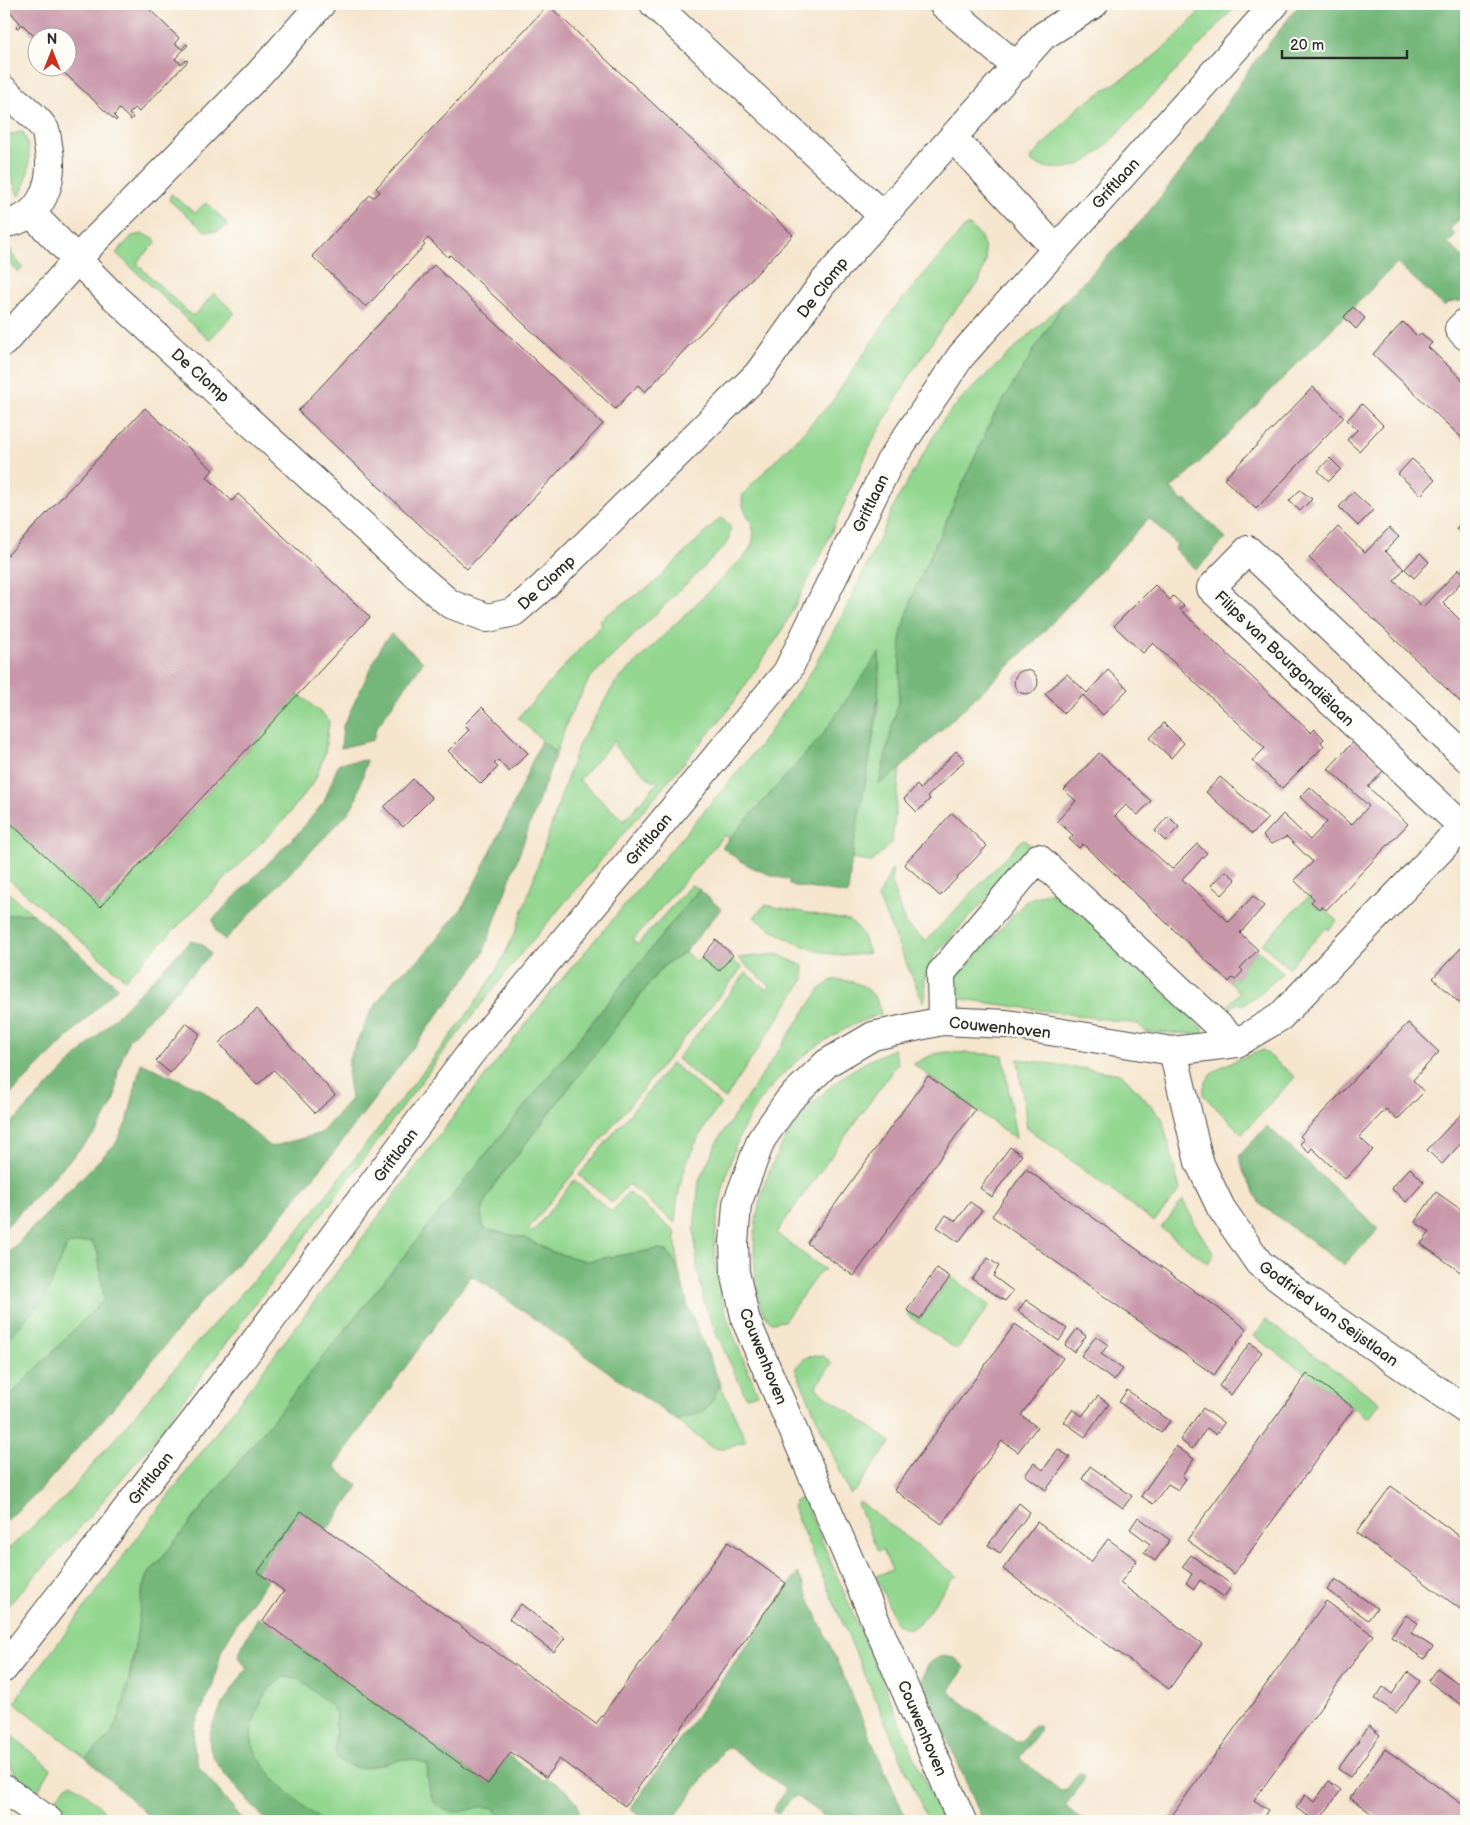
<svg xmlns="http://www.w3.org/2000/svg" width="1470" height="1825" font-family="'Balsamiq Sans',sans-serif">
<style>
.green{fill:#92d68f;stroke:#5e805d;fill-rule:evenodd}
.forest{fill:#75b77a;stroke:#507152}
.building{fill:#c796a9}
.lines{fill:none;stroke-linecap:round;stroke-linejoin:round}
.minor-casing{stroke:#494743;stroke-width:30}
.minor{stroke:#fff;stroke-width:28}
.labels{text-anchor:middle;stroke-width:5;stroke-linejoin:round;paint-order:stroke}
.street-label{font-size:16px;fill:#2b2b2b;stroke:#fdfcf7}
</style>
<rect width="100%" height="100%" fill="#fdfcf7"/>
<filter id="ink" filterUnits="userSpaceOnUse"><feTurbulence type="fractalNoise" baseFrequency=".02" numOctaves="2"/><feDisplacementMap in="SourceGraphic" scale="10" xChannelSelector="R" yChannelSelector="G"/><feConvolveMatrix kernelMatrix="1 2 1 2 8 2 1 2 1" color-interpolation-filters="sRGB"/></filter>
<filter id="wash" filterUnits="userSpaceOnUse"><feTurbulence type="fractalNoise" baseFrequency=".0096" numOctaves="4" result="noise"/><feDisplacementMap in="SourceGraphic" scale="20" xChannelSelector="R" yChannelSelector="G"/><feGaussianBlur stdDeviation="1.12" result="paint"/><feColorMatrix in="noise" values="0 0 0 0 0 0 0 0 0 0 0 0 0 0 0 0 0 1.4 0 .05"/><feComposite in="paint" operator="in"/></filter>
<g filter="url(#wash)">
<rect width="100%" height="100%" fill="#f5e5cd"/>
<path class="green" d="M1207,4H1238C1207,37 1176,71 1144,104C1128,122 1110,144 1090,159C1075,170 1049,172 1032,162L1031,158L1079,107L1145,64L1173,40Z
M19,132H23C33,154 30,176 19,197L4,163V137Z
M171,194L195,213L204,204H208L226,222L227,226L219,231H205L169,200Z
M966,226H971L981,237L984,247L986,260L979,282L949,317L914,369L874,438L819,559L780,634L727,712L520,955L433,1066L143,1454L76,1532L4,1610V1553L65,1497L199,1340L295,1235L461,1023L494,975L504,956L517,928L578,746L615,683L746,555C767,524 737,515 743,494L831,403L894,309ZM614,741L617,742L614,746L653,782L656,780L658,782L624,821L579,780Z
M142,234L154,238L156,243L138,261V265L191,315H195L214,293L235,313L209,340L116,253L132,236Z
M4,247H10L12,254L23,268L19,272L4,258Z
M1064,302L993,417L914,592L901,635L899,698L879,783L900,769L892,843L871,862L851,859L878,712L879,654L821,737L730,839L724,835L633,940L637,945L691,885L699,889L148,1575L124,1703L111,1735L86,1758L15,1703L19,1695L454,1116L551,992L761,744L811,672L851,599L898,498L943,420L963,397Z
M720,518C735,523 731,537 724,547L590,678L569,717L556,753L518,718L602,624L599,620L653,584Z
M299,694L329,720L325,753L315,780L284,820L125,979L4,875V818L101,909Z
M1023,839L1034,848L936,953C931,961 927,969 925,979C924,987 928,996 923,1002L878,898L892,869V885L905,924L926,941Z
M4,889L33,914H13L4,917Z
M1048,892L1058,894L1204,1030L1202,1034L1146,1032L1138,1024L955,998L952,995V983L960,973L1027,900Z
M1309,896L1313,898L1310,901L1319,909L1321,907L1337,921L1328,930L1326,928L1288,968L1262,944Z
M765,905L850,921L861,932L869,953C826,962 787,942 754,917Z
M1258,950L1283,973L1259,994L1242,1005L1239,1003L1230,1007L1228,1005L1240,992L1229,982L1232,978L1236,980L1243,971L1241,968Z
M685,952L697,962L701,957L719,972L730,959L742,968L528,1229L533,1232L574,1180L612,1212L628,1192L675,1232L678,1267L668,1252L659,1249L586,1261L552,1252L525,1238L485,1229C476,1214 487,1200 494,1185L662,967Z
M777,954L803,966L804,979L725,1099L677,1059L746,973L767,990L770,986L738,958Z
M832,980C856,979 876,987 881,1014C827,1031 775,1072 747,1121C735,1143 728,1168 722,1193C717,1217 713,1243 716,1268C721,1313 741,1353 758,1394L746,1397L716,1333L704,1301L697,1266L694,1230L699,1181L718,1140L820,989Z
M894,1049L898,1063L776,1233L825,1270L820,1271L784,1321L772,1322C759,1315 757,1291 756,1277C743,1178 801,1085 894,1049Z
M1263,1050L1295,1077L1242,1134L1203,1095C1203,1065 1242,1060 1263,1050Z
M947,1052L1003,1055L1016,1139L913,1064L934,1054Z
M1018,1059L1122,1074L1162,1118L1180,1190L1154,1222L1027,1128Z
M672,1063L721,1104C692,1142 678,1174 675,1223L628,1184L612,1203L579,1175Z
M1183,1200L1198,1230L1214,1254L1208,1263L1161,1228Z
M91,1241L98,1252L104,1300L4,1402V1342L44,1300L67,1245Z
M951,1277L990,1305L957,1350L907,1315L909,1312L920,1319Z
M1266,1320L1380,1403L1369,1419L1254,1336Z
M816,1355L824,1356L832,1364L816,1386L818,1390L891,1442L855,1491L850,1494L795,1368L805,1358Z
M720,1384L746,1440L724,1449L712,1448L676,1420C703,1414 709,1411 720,1384Z
M803,1497L942,1821H928L793,1508L794,1502Z
M860,1502L957,1576L953,1577L919,1624C911,1629 905,1630 897,1625L876,1576L892,1570L883,1550L878,1551L857,1504Z
M284,1677L297,1678L332,1706L336,1715L335,1728L340,1762C351,1765 364,1767 375,1766C396,1762 407,1753 427,1765L428,1779L464,1811L478,1805L495,1808L502,1821H321C298,1801 250,1765 251,1732C251,1727 254,1721 255,1717C260,1699 269,1687 284,1677Z
M6,1731L51,1769L35,1796C11,1779 7,1759 6,1731Z
M72,1783L82,1790L115,1821H71L51,1806V1803L67,1785Z"/>
<path class="forest" d="M1300,4H1466V212L1450,229L1456,236L1448,243L1466,260V300L1447,303L1444,306L1397,263L1190,472L1171,488L1183,502L1186,500L1226,538L1196,570L1174,549L1177,545L1149,518L1032,644L900,769L879,784L899,698L901,635L914,592L993,417L1064,302L1143,219L1191,158L1252,65Z
M391,634L423,662L376,728L373,740L341,748L343,726L383,643Z
M879,653C882,734 854,813 848,894L789,885V880C761,873 745,866 722,847L821,737Z
M541,741L556,753L483,953L472,970L331,1156L266,1234L202,1301L107,1415L42,1488L4,1523V1402L104,1299L98,1252L91,1241L67,1245L44,1300L4,1342V1257L116,1143L128,1119L141,1063L201,1089L271,1147L321,1133L351,1099L348,1077L349,1059L370,1013L395,978L420,959L463,907L512,808Z
M367,760L356,800L348,813L225,940L216,932L213,919L300,831L324,802L339,763Z
M699,889L721,909L685,952L662,967L494,1185C487,1200 476,1214 485,1229L525,1238L552,1252L586,1261L659,1249L668,1252L678,1267L688,1306L720,1384C709,1411 703,1414 676,1420L495,1291L474,1277H470L335,1465L336,1469L358,1485L357,1489L327,1530L301,1511L256,1572L267,1580L240,1618L222,1649L212,1687L194,1726L193,1747L199,1767L244,1821H154L86,1758L111,1735L124,1703L133,1662L142,1592L148,1575Z
M13,914H33L118,987L4,1101V917Z
M190,941L202,944L211,954L129,1039L118,1070L115,1099L98,1130L4,1229V1131Z
M1267,1126L1379,1229L1344,1265L1260,1204L1244,1173L1239,1156Z
M798,1573L907,1821H831L797,1797L792,1798L778,1814L774,1812C774,1802 785,1798 785,1788L730,1748L724,1749L672,1821H647L630,1809Z
M258,1617L488,1784L509,1756L543,1780L546,1777C559,1786 581,1796 579,1815L574,1821H502L495,1808C477,1805 480,1808 464,1811C430,1817 428,1790 427,1765C404,1751 387,1766 363,1768C356,1769 347,1764 340,1762L335,1751L336,1715L332,1706L297,1678L284,1677C269,1687 260,1699 255,1717C254,1721 251,1727 251,1732C250,1765 298,1801 321,1821H266C205,1748 186,1754 247,1668L238,1657L244,1642Z
M943,1656L955,1658L965,1667L950,1690L951,1694L1016,1742H1021L1034,1725L1039,1726V1731L1020,1757L1021,1760L1060,1790L1067,1789L1079,1773L1084,1774V1779L1066,1805L1067,1808L1084,1821H983L923,1683C923,1669 929,1660 943,1656Z"/>
<g id="blocks">
<path class="building" d="M4,4H144L179,38L175,43L178,46L182,49L186,44L188,45L175,59L181,64L186,60L188,61L139,112L135,108L129,114L133,118L131,120L119,109L114,116L117,119L116,121L59,68H68V38H36L22,24L18,28L16,27L20,23Z
M548,5L793,235L645,392L638,385L615,409L450,255L448,257L428,238L423,243L425,245L366,307L312,256L370,195L374,197L380,192L376,188Z
M434,265L603,424L467,569L298,411Z
M1353,307L1365,318L1356,329L1344,317Z
M1403,322L1418,337L1421,333L1432,343L1428,347L1466,383V442L1373,354Z
M1313,387L1344,417L1256,509L1224,479Z
M1362,404L1383,425L1359,451L1347,440L1357,430L1347,420Z
M145,408L213,470L207,477L232,501L238,494L370,617L100,907L4,817V559Z
M1330,458L1341,469L1329,481L1318,471Z
M1412,459L1435,480L1421,495L1398,474Z
M1300,490L1312,499L1300,511L1289,501Z
M1353,492L1373,510L1358,526L1339,507Z
M1466,518V539L1456,529Z
M1338,527L1365,553L1389,528L1399,537L1385,551L1404,569L1394,581L1423,607L1459,569L1466,576L1443,603L1462,622L1466,618V639L1462,644L1466,648V707L1309,558Z
M1420,553L1429,562L1414,578L1405,569Z
M1155,585L1170,600L1173,596L1184,606L1180,609L1183,612L1311,733L1315,729L1324,739L1321,742L1324,746L1282,788L1252,761L1265,748L1153,643L1143,653L1114,626Z
M1108,670L1128,689L1103,715L1083,695L1064,713L1045,694L1067,674L1087,693Z
M1014 682a12 12 0 1 1 24 0a12 12 0 1 1-24 0Z
M482,707L528,753L509,772L498,760L494,764L498,767L481,784L448,751L469,730L464,725Z
M1164,723L1184,743L1171,758L1150,738Z
M1355,740L1385,769L1368,787L1408,824L1326,910L1321,906L1319,909L1311,902L1314,899L1294,880L1313,862L1287,837L1271,844L1263,836L1283,814L1310,840L1327,822L1300,797L1310,787L1351,825L1369,806L1328,769Z
M956,751L965,760L928,796L930,799L917,812L904,799L917,785L920,789Z
M1099,753L1151,801L1138,815L1126,805L1115,816L1154,853L1172,869L1197,844L1207,853L1182,879L1201,896L1229,922L1253,896L1264,906L1240,933L1258,950L1240,968L1243,971L1235,980L1232,978L1229,982L1083,844L1079,848L1069,839L1073,835L1057,821L1076,801L1064,790Z
M1220,777L1268,818L1252,834L1206,792Z
M413,779L432,798L403,827L384,807Z
M952,813L987,846L940,896L904,864Z
M1168,816L1179,827L1165,841L1155,831Z
M1226,871L1236,880L1222,895L1211,885Z
M716,940L733,955L719,971L702,957Z
M1461,948L1466,953V1009L1433,978Z
M257,1009L335,1095L315,1113L274,1070L257,1085L219,1043Z
M186,1023L200,1034L170,1073L156,1061Z
M1408,1023L1439,1052L1413,1080L1424,1092L1397,1120L1386,1109L1359,1137L1373,1150L1345,1179L1312,1148L1309,1152L1300,1144L1304,1140L1300,1136Z
M928,1076L975,1110L854,1276L807,1243Z
M1464,1111L1466,1114V1138L1442,1164L1427,1150Z
M1010,1147L1022,1155L992,1197L980,1188Z
M1410,1168L1424,1182L1406,1202L1391,1188Z
M1026,1169L1247,1329L1214,1375L992,1216Z
M1436,1192L1460,1209L1466,1200V1276L1421,1244L1430,1232L1415,1222Z
M970,1202L982,1210L959,1242L937,1227L946,1215L956,1221Z
M988,1258L999,1266L993,1276L1013,1291L1005,1301L972,1279Z
M937,1268L950,1277L920,1319L907,1310Z
M1026,1300L1067,1329L1059,1341L1018,1311Z
M1015,1324L1063,1358L1021,1415L1037,1427L1018,1452L1002,1441L942,1524L894,1490Z
M1077,1329L1086,1336L1074,1352L1065,1345Z
M1096,1336L1108,1345L1101,1354L1123,1369L1114,1381L1081,1356Z
M1250,1343L1262,1352L1231,1395L1219,1386Z
M1307,1374L1354,1408L1234,1574L1187,1540Z
M1127,1390L1170,1421L1161,1433L1119,1402Z
M1098,1396L1109,1404L1085,1437L1064,1422L1073,1409L1082,1416Z
M1203,1408L1224,1423L1216,1435L1207,1428L1192,1449L1180,1440Z
M1176,1446L1194,1459L1182,1476L1186,1479L1178,1490L1168,1484L1153,1504L1141,1496Z
M1058,1449L1070,1457L1046,1490L1025,1475L1034,1463L1043,1470Z
M1090,1466L1132,1496L1123,1508L1082,1479Z
M1391,1486L1466,1541V1613L1356,1533Z
M1019,1503L1030,1512L1000,1553L988,1545Z
M301,1511L596,1724L728,1542L786,1583L625,1806L559,1759L546,1777L511,1752L488,1784L263,1621L284,1591L258,1572Z
M1138,1517L1170,1540L1155,1561L1144,1553L1150,1544L1130,1529Z
M1037,1522L1091,1562L1108,1539L1137,1560L1120,1583L1202,1644L1169,1689L1003,1569Z
M1191,1555L1232,1585L1224,1597L1200,1580L1194,1589L1186,1583L1192,1574L1182,1567Z
M1335,1579L1377,1608L1368,1620L1327,1590Z
M1326,1601L1373,1635L1254,1800L1268,1810L1261,1821H1168Z
M521,1604L565,1638L554,1652L509,1619Z
M1406,1615L1418,1623L1411,1633L1433,1647L1424,1659L1391,1636Z
M1437,1668L1466,1689V1708L1428,1681Z
M1408,1672L1420,1681L1396,1713L1375,1699L1383,1687L1392,1694Z
M1369,1726L1380,1735L1350,1777L1338,1769Z
M1385,1749L1466,1807V1821H1382L1350,1798Z
M1329,1781L1341,1790L1319,1821H1316L1296,1808L1305,1795L1314,1802Z"/>
</g>
</g>
<g filter="url(#ink)">
<use href="#blocks" fill-opacity="0" stroke="#494743" stroke-width="1"/>
<g class="lines">
<defs>
<path id="minor" d="M654,4L882,215
M943,4L1017,67
M4,90C16,102 33,113 43,127C47,131 47,140 48,145C55,179 43,221 4,223
M954,139L1056,249
M32,214L111,294L422,580L450,604L488,618L514,612L544,586L758,374L822,284L1043,36L1094,4
M1466,322L1459,329L1466,336
M4,342L93,242L258,75L321,4
M1463,827L1211,588L1248,550L1466,757
M942,1021L941,973L1038,858L1237,1043
M1173,1051L1199,1162L1221,1208L1259,1263L1312,1304L1466,1410
M4,1668L220,1388L470,1054L787,672L889,463L961,356L1275,4
M4,1789L49,1821
M962,1821L746,1321L735,1272L734,1243L737,1204L761,1140L789,1100L827,1063L873,1036L942,1021L1007,1024L1173,1051L1237,1043L1280,1017L1466,823"/>
</defs>
<use href="#minor" class="minor-casing"/>
<use href="#minor" class="minor"/>
</g>
</g>
<g class="labels">
<g class="street-label">
<text transform="translate(1115 183) rotate(-48)" y="6">Griftlaan</text>
<text transform="translate(822 287) rotate(-52)" y="6">De Clomp</text>
<text transform="translate(201 375) rotate(42)" y="6">De Clomp</text>
<text transform="translate(870 503) rotate(-64)" y="6">Griftlaan</text>
<text transform="translate(546 582) rotate(-43)" y="6">De Clomp</text>
<text transform="translate(1285 658) rotate(44)" y="6">Filips van Bourgondiëlaan</text>
<text transform="translate(648 839) rotate(-50)" y="6">Griftlaan</text>
<text transform="translate(1000 1027) rotate(6)" y="6">Couwenhoven</text>
<text transform="translate(395 1155) rotate(-53)" y="6">Griftlaan</text>
<text transform="translate(1329 1313) rotate(36)" y="6">Godfried van Seijstlaan</text>
<text transform="translate(764 1356) rotate(68)" y="6">Couwenhoven</text>
<text transform="translate(150 1478) rotate(-52)" y="6">Griftlaan</text>
<text transform="translate(923 1728) rotate(67)" y="6">Couwenhoven</text>
</g>
</g>
<rect width="1470" height="1825" fill="none" stroke="#fdfcf7" stroke-width="20"/>
<g transform="translate(52 52)"><circle r="24" fill="#fdfcf7" stroke="#a9a8a5"/>
<path d="M0-4L9 19L0 12L-9 19Z" fill="#c8321e"/>
<text y="-8" font-size="14" font-weight="bold" text-anchor="middle" fill="#2b2b2b">N</text>
</g>
<path d="M1282 50v8h125v-8" fill="none" stroke="#2b2b2b" stroke-width="2.5"/>
<text x="1290" y="50" font-size="15" fill="#2b2b2b" stroke="#fdfcf7" stroke-width="4" paint-order="stroke">20 m</text>
</svg>
